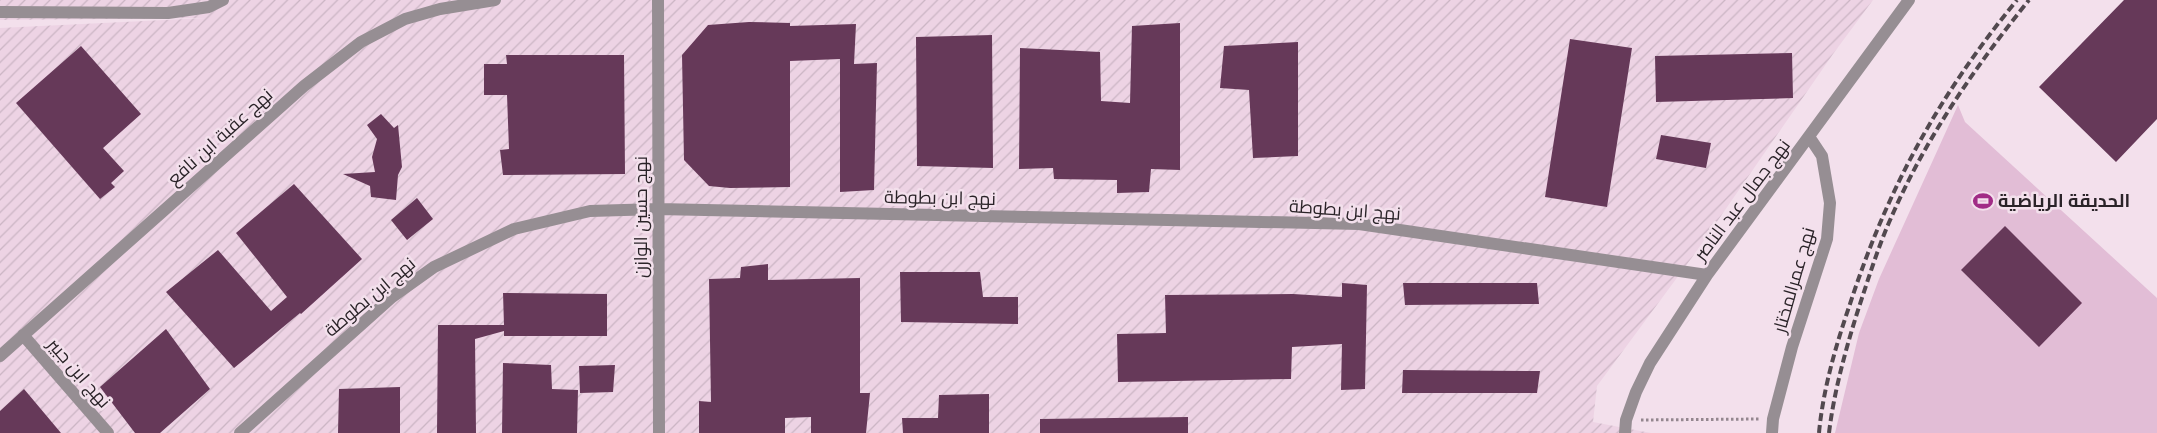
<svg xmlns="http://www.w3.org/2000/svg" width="2157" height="433" font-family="'Times New Roman',Cairo,serif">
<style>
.industrial{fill:url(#industrial-furrows)}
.pitch{fill:#e2bdd6}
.building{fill:#663959}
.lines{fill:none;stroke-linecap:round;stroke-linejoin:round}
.path{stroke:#93868e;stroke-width:3;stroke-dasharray:2.5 2.5;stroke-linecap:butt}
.minor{stroke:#968e93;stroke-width:12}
.rail{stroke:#52494f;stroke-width:4;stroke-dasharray:8 4;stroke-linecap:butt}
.labels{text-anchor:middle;stroke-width:5;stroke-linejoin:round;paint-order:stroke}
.street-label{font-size:18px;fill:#2a2328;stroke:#f3e0ec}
.poi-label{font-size:18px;font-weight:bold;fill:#2a2328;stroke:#f3e0ec;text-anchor:start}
</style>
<defs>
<pattern id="industrial-furrows" width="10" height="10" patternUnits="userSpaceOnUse" patternTransform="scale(1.25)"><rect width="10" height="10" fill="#edd3e4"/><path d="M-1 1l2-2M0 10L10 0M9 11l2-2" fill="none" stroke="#cbb5c4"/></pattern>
</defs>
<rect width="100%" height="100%" fill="#f3e0ec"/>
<path class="industrial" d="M0,0H1873L1833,54L1696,252L1597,386L1593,422L1651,433H0V28L206,18L0,20Z"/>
<path class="pitch" d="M1958,105L1965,122L2157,298V433H1835L1859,333L1879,279Z"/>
<path class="building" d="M2124,0H2157V119L2116,162L2039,87Z
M749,22L790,23V26L856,24L854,64L877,63L874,190L840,192V59L790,61V187L730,188L709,186L684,160L682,55L708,25Z
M1180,23V170L1151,169L1149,192L1117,193V180L1054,179L1053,168L1019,169L1020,48L1100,52L1101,101L1130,103L1132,26Z
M992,35L993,168L917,166L916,37Z
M1570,39L1632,48L1607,207L1545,197Z
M1298,42V156L1253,158L1249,90L1220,88L1224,46Z
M81,46L141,114L103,148L124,171L111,183L115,187L100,199L16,103Z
M1792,53L1793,98L1656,102L1655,56Z
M506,55H624L625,174L503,175L500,150L509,149L507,95H484V64H507Z
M381,114L394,128L398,125L402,167L398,175L396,200L371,197L370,186L343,174L375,172L372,157L377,139L367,125Z
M1661,135L1711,143L1706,168L1656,159Z
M294,184L362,259L301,314L300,313L234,368L166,292L218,250L271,311L287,297L236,233Z
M417,198L433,219L407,240L391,220Z
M2005,226L2082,303L2039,347L1961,270Z
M768,264V280L860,278V393H870L866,433H811V417L785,418V433H699V401L711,402L709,279L740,278L741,267Z
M900,272H980L983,297H1018V324L901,322Z
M1342,283L1367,285L1365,389L1341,390L1342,344L1292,347L1291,379L1118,382L1117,334L1166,333L1165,295L1293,294L1342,297Z
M1403,283H1537L1539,304L1405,305Z
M503,293L607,294V336H504V331L475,339L476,433H437L438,325H504Z
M166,329L210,389L160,433H135L100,387Z
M503,363L551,365L552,389L578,390L577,433H502Z
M615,365L613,392L580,393L579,366Z
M1403,370L1540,371L1537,393H1402Z
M400,387V433H338L339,389Z
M24,389L61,433H0V411Z
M989,394V433H903L902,418H938L939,395Z
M1188,417V433H1040V419Z"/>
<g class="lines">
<path class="path" d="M1641,420L1760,419"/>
<path class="minor" d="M658,0L659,433
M0,12L168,13L209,7L223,0
M23,335L108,433
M0,356L304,86L361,42L405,19L440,9L495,0
M240,433L392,297L434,267L514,229L590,211L658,209L1359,224L1707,275
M1625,433L1626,420L1636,392L1650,363L1707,275L1909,0
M1772,433L1773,419L1792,347L1827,239L1830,203L1822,156L1810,138"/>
<path class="rail" d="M1819,433C1823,389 1836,345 1850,304C1888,187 1939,95 2017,0
M1829,433C1834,391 1846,348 1859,307C1869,277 1878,247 1891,218C1925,139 1975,67 2029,0"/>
</g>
<defs>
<symbol id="stadium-bare" viewBox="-9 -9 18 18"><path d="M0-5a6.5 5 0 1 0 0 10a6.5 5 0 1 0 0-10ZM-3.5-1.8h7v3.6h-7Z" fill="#a12c86" stroke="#f3e0ec" stroke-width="2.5" paint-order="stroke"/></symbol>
</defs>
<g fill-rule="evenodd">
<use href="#stadium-bare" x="1969" y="187" width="28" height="28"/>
</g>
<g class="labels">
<g class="street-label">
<text transform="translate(220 137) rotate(-42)" y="6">نهج عقبة ابن نافع</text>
<text transform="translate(940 198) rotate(1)" y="6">نهج ابن بطوطة</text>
<text transform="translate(1742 200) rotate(-53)" y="6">نهج جمال عبد الناصر</text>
<text transform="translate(1345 210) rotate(4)" y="6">نهج ابن بطوطة</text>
<text transform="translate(641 217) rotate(-90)" y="6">نهج حسين الوازن</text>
<text transform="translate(1794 280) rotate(-74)" y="6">نهج عمرالمختار</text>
<text transform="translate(370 297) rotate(-40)" y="6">نهج ابن بطوطة</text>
<text transform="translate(79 373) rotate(49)" y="6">نهج ابن جبير</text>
</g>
<g class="poi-label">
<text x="1998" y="207">الحديقة الرياضية</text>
</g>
</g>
</svg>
